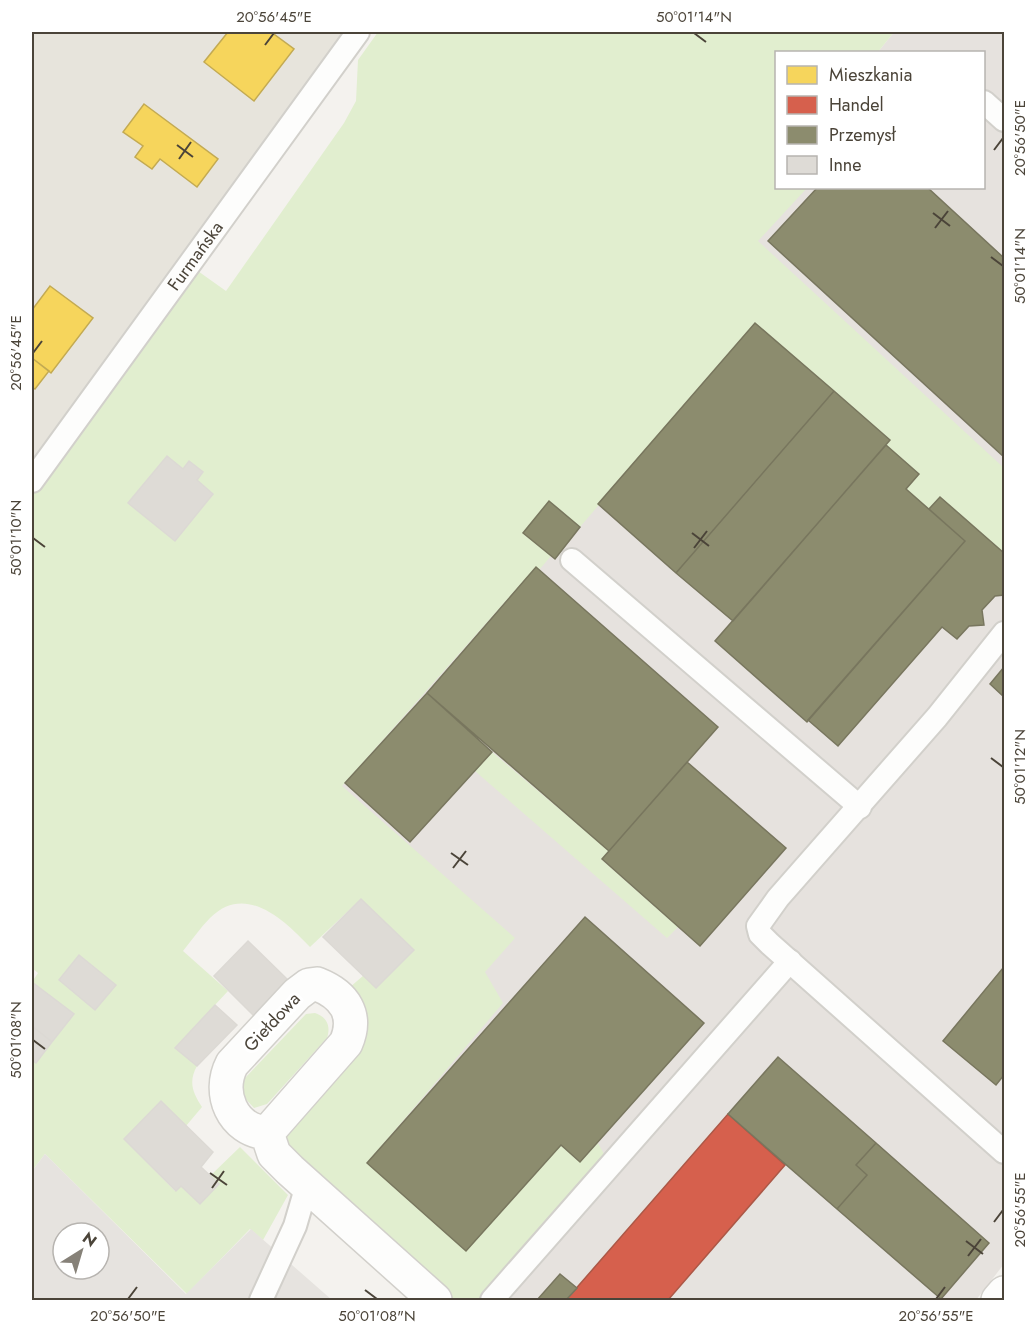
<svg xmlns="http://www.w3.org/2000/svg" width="1036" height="1332" font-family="Jost,sans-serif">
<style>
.residential{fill:#e7e4dc}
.industrial{fill:#e6e2de}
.green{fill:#e1eecf}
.parking{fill:#e6e3df;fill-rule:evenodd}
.homes{fill:#f6d55c;stroke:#c3aa52;stroke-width:1.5}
.shops{fill:#d6604d;stroke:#ac5847;stroke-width:1.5}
.industry{fill:#8c8c6e;stroke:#78765e;stroke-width:1.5}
.building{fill:#dedbd6;stroke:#dcd9d4;stroke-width:1.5}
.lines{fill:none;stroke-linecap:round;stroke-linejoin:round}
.lane-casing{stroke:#d2d0cb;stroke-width:26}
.street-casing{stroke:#d2d0cb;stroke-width:36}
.lane{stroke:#fdfdfc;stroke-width:22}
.street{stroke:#fdfdfc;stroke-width:33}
.ticks{fill:none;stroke:#4b4439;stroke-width:2}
.labels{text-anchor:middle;stroke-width:6;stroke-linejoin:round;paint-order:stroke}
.street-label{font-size:18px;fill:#4b4439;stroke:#fff}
.neatline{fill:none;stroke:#4b4439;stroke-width:2}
.ticks-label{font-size:15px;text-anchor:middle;fill:#4b4439}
</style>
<rect width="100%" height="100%" fill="#f4f2ee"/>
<path class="residential" d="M32,32H358L32,472Z"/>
<path class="industrial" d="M894,32H1004V1264L976,1300H492L459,1288L345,1195L451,955L305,794L776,188H984V52H878Z"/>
<path class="green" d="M378,32H894L878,52H776V188H807L758,241L1004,468V553L940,497L929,509L906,489L919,474L886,445L890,440L755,323L580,527L549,501L523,533L551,556L539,570L536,567L342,786L515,938L485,972L503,1003L367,1163L466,1251L561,1145L580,1162L598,1143L604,1154L483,1300H427L293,1159L283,1135L358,1053L349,988L364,975L376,988L414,950L361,899L310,947C285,921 246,882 210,918C200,928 192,940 183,951L228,991L175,1048L197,1066C188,1082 193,1093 202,1107L186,1126L161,1102L124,1139L175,1191L181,1186L200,1204L218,1184L210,1176L240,1147L288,1195L263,1240L250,1229L187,1294L45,1154L32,1171V1060L36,1063L74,1014L32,982L38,973L32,968V491L195,269L226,291L344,123L356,101L358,60Z
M492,752L609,851L602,860L678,927L667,938L475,771Z
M315,1013C327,1017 331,1026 327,1038L267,1104L254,1108L243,1096L242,1084L245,1078L306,1014Z"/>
<path class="parking" d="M45,1154L186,1294L251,1229L332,1300H32V1171ZM63,1233H99V1269H63Z
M785,1165L837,1209L942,1300H668Z"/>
<path class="homes" d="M228,32H271L294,49L254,101L204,62Z
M144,104L218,159L197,187L160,159L152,169L135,157L143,146L123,132Z
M50,286L93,318L51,373L32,358V310Z
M32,358L49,371L35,389L32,387Z"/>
<path class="shops" d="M728,1114L785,1165L668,1300H566Z"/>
<path class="industry" d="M817,188H928L1004,258V457L768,241Z
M755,323L834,391L676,573L598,504Z
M834,391L890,440L733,621L676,573Z
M886,445L919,474L906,489L965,541L807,722L715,641Z
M940,497L1004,553V595L995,596L982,610L984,625L969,626L957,639L942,627L838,746L808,720L965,541L929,509Z
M549,501L580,527L555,559L523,533Z
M536,567L718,727L609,851L427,693Z
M1004,667V697L990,684Z
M427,693L492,752L410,842L345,783Z
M687,762L786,848L700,946L602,859Z
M585,917L704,1023L580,1162L561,1145L466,1251L367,1163Z
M1003,968L1004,1075L996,1085L943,1041Z
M778,1057L876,1143L856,1165L867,1175L837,1209L728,1114Z
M876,1143L989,1243L941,1299L837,1209L867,1175L856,1165Z
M560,1274L577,1288L566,1300H537Z"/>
<path class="building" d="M167,456L183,469L189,461L203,472L197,480L213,494L175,541L128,503Z
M361,899L414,950L376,988L323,937Z
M248,941L288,980L254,1016L214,976Z
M79,955L116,985L95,1010L59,980Z
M32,982L74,1014L52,1042L32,1026Z
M215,1005L237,1025L197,1066L175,1048Z
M32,1026L52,1042L36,1063L32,1060Z
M161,1101L213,1152L201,1167L219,1184L200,1204L181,1186L176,1191L124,1139Z"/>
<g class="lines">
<defs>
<g id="lane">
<path d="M984,102L1004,120"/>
<path id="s1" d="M32,481L358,32"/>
<path d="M572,560L860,807"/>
<path d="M1004,633L937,717L778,898L758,926L760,934L770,944L1004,1152"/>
<path d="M261,1300L295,1226L307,1185"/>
<path d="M492,1300L790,961"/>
</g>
<path id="street" d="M317,984C345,995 358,1015 346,1043L267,1133C232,1130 217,1093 232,1064L297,994L309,985Z
M267,1133L274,1154L290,1170L435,1300
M998,1300L1004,1293"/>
</defs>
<use href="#lane" class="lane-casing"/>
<use href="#street" class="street-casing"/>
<use href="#lane" class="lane"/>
<use href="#street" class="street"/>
</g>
<path class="ticks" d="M694,33L706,42M265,45L274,33M177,145L193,157M994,150L1003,138M179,159L191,142M933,213L950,226M935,228L948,211M991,257L1003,266M33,353L42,341M692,533L709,546M33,538L45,547M694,548L707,531M991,758L1003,767M451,853L468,865M453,868L466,851M33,1040L45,1049M210,1173L227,1185M212,1188L224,1171M994,1222L1003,1210M966,1241L983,1254M968,1256L981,1239M365,1290L377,1299M128,1299L137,1287M936,1299L945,1287"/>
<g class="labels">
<g class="street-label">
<text dy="6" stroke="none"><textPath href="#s1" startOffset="278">Furmańska</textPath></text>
<text transform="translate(272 1022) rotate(-47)" y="6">Giełdowa</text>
</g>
</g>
<rect width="1036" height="1332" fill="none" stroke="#ffffff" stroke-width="66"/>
<rect x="775" y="51" width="210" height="138" fill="#ffffff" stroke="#b7b4b0" stroke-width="1.5"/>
<rect x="787" y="66" width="30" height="18" fill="#f6d55c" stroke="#b7b4b0" stroke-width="1.5"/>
<text x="829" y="81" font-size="18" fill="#4b4439">Mieszkania</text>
<rect x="787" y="96" width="30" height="18" fill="#d6604d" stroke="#b7b4b0" stroke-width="1.5"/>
<text x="829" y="111" font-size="18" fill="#4b4439">Handel</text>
<rect x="787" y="126" width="30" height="18" fill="#8c8c6e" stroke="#b7b4b0" stroke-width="1.5"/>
<text x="829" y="141" font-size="18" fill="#4b4439">Przemysł</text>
<rect x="787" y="156" width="30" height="18" fill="#dedbd6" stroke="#b7b4b0" stroke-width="1.5"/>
<text x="829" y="171" font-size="18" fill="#4b4439">Inne</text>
<g transform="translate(81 1251) rotate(37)"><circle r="28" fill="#ffffff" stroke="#b7b4b0" stroke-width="1.5"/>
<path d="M0-4.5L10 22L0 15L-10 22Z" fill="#868178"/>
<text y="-9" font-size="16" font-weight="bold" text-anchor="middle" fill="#4b4439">N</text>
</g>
<rect x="33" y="33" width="970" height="1266" class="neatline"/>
<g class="ticks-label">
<text x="274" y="22">20°56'45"E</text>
<text x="694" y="22">50°01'14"N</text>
<text transform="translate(1020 138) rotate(-90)" y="5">20°56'50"E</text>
<text transform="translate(1020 266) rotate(-90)" y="5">50°01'14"N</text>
<text transform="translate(16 353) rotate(-90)" y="5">20°56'45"E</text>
<text transform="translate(16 538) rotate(-90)" y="5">50°01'10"N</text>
<text transform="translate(1020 767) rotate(-90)" y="5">50°01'12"N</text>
<text transform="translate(16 1040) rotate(-90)" y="5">50°01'08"N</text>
<text transform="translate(1020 1210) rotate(-90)" y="5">20°56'55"E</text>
<text x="128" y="1321">20°56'50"E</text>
<text x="377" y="1321">50°01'08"N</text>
<text x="936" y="1321">20°56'55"E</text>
</g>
</svg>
